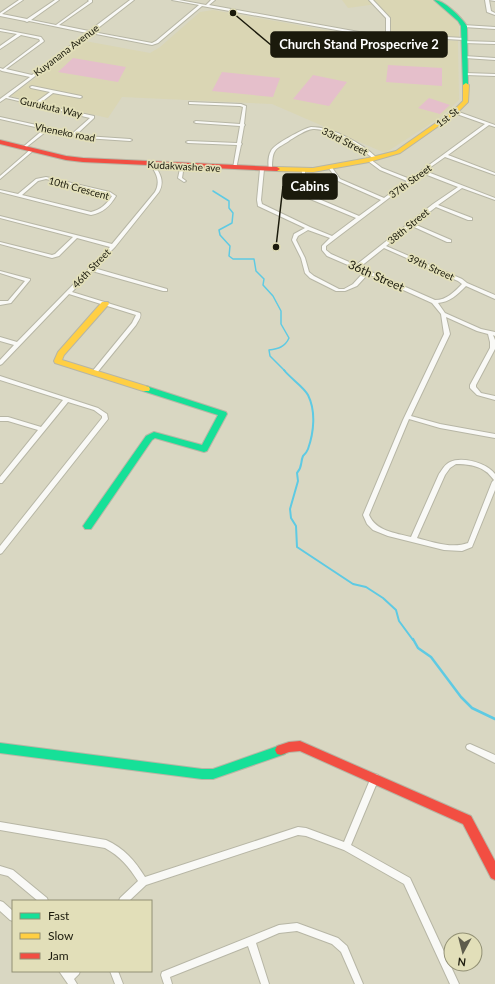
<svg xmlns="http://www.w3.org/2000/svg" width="495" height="984" font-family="Lato,sans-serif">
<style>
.built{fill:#dad6b4}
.green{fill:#e5bfcb}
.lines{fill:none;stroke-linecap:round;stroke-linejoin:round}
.stream-far2{stroke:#5ecae3;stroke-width:1.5}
.stream-far1{stroke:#5ecae3;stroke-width:2}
.stream{stroke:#5ecae3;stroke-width:2.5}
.street-casing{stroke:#b7b6a5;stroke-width:2}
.fast-casing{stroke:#b7b6a5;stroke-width:2}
.slow-casing{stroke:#b7b6a5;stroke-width:2}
.jam-casing{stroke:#b7b6a5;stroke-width:2}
.street{fill:#f9f9f6;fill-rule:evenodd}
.fast{fill:#16e098;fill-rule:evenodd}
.slow{fill:#ffcf43;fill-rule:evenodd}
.jam{fill:#f24e42;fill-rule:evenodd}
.labels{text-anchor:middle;stroke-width:3.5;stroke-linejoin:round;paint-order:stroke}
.far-street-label{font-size:10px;fill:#1b1a0c;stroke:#e2dfb9}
.street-label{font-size:12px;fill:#1b1a0c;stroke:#e2dfb9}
.leader{fill:none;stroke:#1b1a0c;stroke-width:1.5}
.callout-dot{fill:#1b1a0c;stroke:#e2dfb9;stroke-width:1.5}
.callout{fill:#1b1a0c;stroke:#1b1a0c;stroke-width:1.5}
.callout-label{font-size:13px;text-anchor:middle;font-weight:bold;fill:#fff}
</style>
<rect width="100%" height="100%" fill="#d9d7c2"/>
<path class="built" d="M342,0H432L455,19L459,26V39L391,35L390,18L377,4L348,8Z
M213,10L360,36L458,41L459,100L441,117L385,153L272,104L122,97L108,118L11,96L85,41L150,53L160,47L200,12Z"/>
<path class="green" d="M73,58L126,67L118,82L58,72Z
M388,65L442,68V86L386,82Z
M222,72L280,78L273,97L212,91Z
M313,75L347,82L329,106L293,99Z
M429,98L450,105L440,114L418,108Z"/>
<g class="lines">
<path class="stream-far2" d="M213,191L229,201V208L233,213L232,223L219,230L220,235L230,246L229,256L233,259H254L256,271L264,279L263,285L273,296L281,311V324L289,338C285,347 278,349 269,350L270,356L285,371"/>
<path class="stream-far1" d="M284,370C290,378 304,387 308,395C316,411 314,432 308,449C307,452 305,454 303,456C300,463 303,466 297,473L298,481L290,509L291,518L296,526L297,547L353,584L366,587L383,598L396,610L399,621L413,640"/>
<path class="stream" d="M413,639L418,648L431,657L461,697L472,708L495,719"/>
<defs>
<path id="street" d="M19,0H23L2,14L27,19L55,0H59L31,20L56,25L89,1L88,0H92V2L59,25L89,31L130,0H134L93,32L152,43L156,41L199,5L172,0H179L206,5L211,0H215L209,5L359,32L386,34V18L369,0H373L390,18V34L464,38L466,39L464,40L359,34L202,6L158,43L152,45L91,33L8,97L35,103L50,92L31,88L30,87L32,86L81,96L82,97L80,98L53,93L39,104L94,116V118L77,134L85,136L130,139L132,140L130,141L85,138L48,130L24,149H23V147L44,129L0,119V117L73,133L90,118L6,98L0,102V99L30,77L2,71L0,70V68L3,69L40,41L39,39L21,35L0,49V46L17,34L0,31V29L41,37L44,41L43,42L6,69L32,75L87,33L29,21L27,22L25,21L0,16V13Z
M485,0H495V1L489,0L491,11L495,13V15L487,12Z
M463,25L495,27V29L464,27H463Z
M463,41L495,42V44L464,43H463Z
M464,56L495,58V60L465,58L463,57Z
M465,73L495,74V76L466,75L464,74Z
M189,102L241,104L246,106L244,124L245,125L244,126L241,143L242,144L241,145L236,169L233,168L237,145L188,143L186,142L188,141L237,143L240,126L196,123L194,122L196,121L240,124L243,107L240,106L190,104H189Z
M454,111H456L495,125V127L489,125L448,155L495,173V175L445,157L425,171L495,198V200L462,188L438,205L472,218V220H468L436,207L414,224L451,240V242H447L412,226L386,246L462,279L467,283L495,295V299L466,286C457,295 450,302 438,303L445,313L481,329L495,332V336L493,335L495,340V349L476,385V387L481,393L495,396V400L477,395L470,388V385L490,348V342L488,334L477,331L446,317L450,334L411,416L440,424L495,434V438L440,428L409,419L369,515C376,531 395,533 411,537L439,474C442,470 445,464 450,462C462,456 487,463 495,474V490L472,547L462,551L444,550L388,536L373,530L367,524L363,515L403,420L444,334L441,314L432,303L368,274L357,286L345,291H336L310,278L305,273L301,258L292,240L294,234L305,228L258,206L257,200L260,169L262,168L264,169L261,200L262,204L310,227L332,236L356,218L303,196L301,193L302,169L305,170V193L307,194L359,216L381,200L338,181L328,167L329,166H331L340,179L384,198L407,181L380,170L368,161V159H370L382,168L410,179L485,124L454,113ZM422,173L458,187L433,204L356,265L331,254L326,250V246L335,239ZM308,230L330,238L322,246V250L327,256L364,272L353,284L344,289H339L314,276L309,272L305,258L296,240L298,236ZM384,248L458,281L462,284C454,292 447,300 435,300L360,267ZM456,464C466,464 477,465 485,471C489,473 491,477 494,480L492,482L468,543C452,549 432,542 417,538L445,475L450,468Z
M311,127C332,127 362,143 377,158L374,159C361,148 330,128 313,129C305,130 297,136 290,140C287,143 277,147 275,151C272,155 272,164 272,169L269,170C268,164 268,156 271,151C274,144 303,129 311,127Z
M31,149L34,150L0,179V176Z
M151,163H153C160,173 165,181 159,192L115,247L94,268L167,289V291H163L92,271L72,292L140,313C142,317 138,321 136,325L96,374H92L91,373L132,323L136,315L69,294L2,364L0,365V360L14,345L0,341V337L17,342L110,247L77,238L59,256L52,258L0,244V242L52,255L55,254L73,237L0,218V216L112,244L155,192C161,181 156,173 150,164Z
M181,164L184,165L182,178L186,181L184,182L178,178Z
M46,177L110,192L116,196C110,206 103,213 91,215L0,192V190L18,194L36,179ZM46,179L107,194L112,196C107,204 100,210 91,212L22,195L38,181Z
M0,271L30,279V280L11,303L0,305V301H8L25,281L0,273Z
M0,376L98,408L107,414L108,419L2,553L0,554V546L102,418V416L94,410L68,402L2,483H0V477L38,430L8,421H0V417H8L41,427L63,400L0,380Z
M470,744L495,755V763L467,749L466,747L467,745Z
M375,774L378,775L379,778L351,845L410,878L459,984H450L404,884L344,850L306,836L298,835L146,885L129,901H119L120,898L138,881C129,867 120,856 105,848L0,830V822L106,840C124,848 135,861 145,877L298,827L306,828L344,842L372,775Z
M0,866L13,870L47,898L48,901H38L8,876L0,874Z
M0,901L3,902L13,911V921L10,920L0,911Z
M297,923L338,938L347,946L363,984H355L341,952L332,944L297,931L279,933L256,943L269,984H261L248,946L170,977L172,984H164L161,975L162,972L279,925Z
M59,971L69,972L80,971L79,974L74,979L77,984H68Z
M110,971H118L123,984H115Z"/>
<path id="fast" d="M434,0C444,0 461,17 467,26L468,86L463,85L461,26L458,21Z
M146,386L226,412L227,414L207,451L204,452L155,438L152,440L91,529H85L83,526L85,523L146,436L154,432L202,445L218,415L143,391L142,389Z
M0,743L202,769H213L281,745L285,746L287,750L285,754L213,779H202L0,753Z"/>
<path id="slow" d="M466,83L469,85L468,102L457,113L400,153L369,162L313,172L277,171L274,169L277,167L313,168L368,158L396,151L453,111L463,101V85Z
M102,302H108L109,304L64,355L62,360L149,387L150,389L149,391H143L55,363L54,361L58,352Z"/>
<path id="jam" d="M0,140L66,156L83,158L277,167L280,169L277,171L83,162L66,160L0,144Z
M300,741L471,816L495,861V880L491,878L463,824L300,751L289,752L281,755L277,754L275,750L277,746L289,742Z"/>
</defs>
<use href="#street" class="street-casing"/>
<use href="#fast" class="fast-casing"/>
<use href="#slow" class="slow-casing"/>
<use href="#jam" class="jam-casing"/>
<use href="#street" class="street"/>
<use href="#fast" class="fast"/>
<use href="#slow" class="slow"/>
<use href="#jam" class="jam"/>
</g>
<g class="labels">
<g class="far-street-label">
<text transform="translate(66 50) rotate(-37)" y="4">Kuyanana Avenue</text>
<text transform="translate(51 107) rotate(13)" y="4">Gurukuta Way</text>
<text transform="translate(447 117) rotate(-38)" y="4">1st St</text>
<text transform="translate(65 132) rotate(11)" y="4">Vheneko road</text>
<text transform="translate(345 141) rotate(27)" y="4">33rd Street</text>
<text transform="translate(184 166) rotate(3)" y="4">Kudakwashe ave</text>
<text transform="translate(410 181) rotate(-36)" y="4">37th Street</text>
<text transform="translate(79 188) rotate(15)" y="4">10th Crescent</text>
<text transform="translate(408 226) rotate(-39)" y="4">38th Street</text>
<text transform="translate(431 267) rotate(24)" y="4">39th Street</text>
<text transform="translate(91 268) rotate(-46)" y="4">46th Street</text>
</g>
<g class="street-label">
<text transform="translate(376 276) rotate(24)" y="4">36th Street</text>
</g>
</g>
<path class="leader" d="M233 13L271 45M276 247L283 186"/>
<g class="callout-dot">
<circle cx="233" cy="13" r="4"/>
<circle cx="276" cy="247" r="4"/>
</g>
<g class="callout">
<rect x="271" y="32" width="176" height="25" rx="4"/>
<rect x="283" y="174" width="54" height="25" rx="4"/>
</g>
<g class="callout-label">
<text x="359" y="49">Church Stand Prospecrive 2</text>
<text x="310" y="191">Cabins</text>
</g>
<rect x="12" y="900" width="140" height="72" fill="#e2dfb9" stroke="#929074"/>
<rect x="20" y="913" width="20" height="6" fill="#16e098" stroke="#929074"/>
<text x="48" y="920" font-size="12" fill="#1b1a0c">Fast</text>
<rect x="20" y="933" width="20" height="6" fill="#ffcf43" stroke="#929074"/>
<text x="48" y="940" font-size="12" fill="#1b1a0c">Slow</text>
<rect x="20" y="953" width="20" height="6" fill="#f24e42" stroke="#929074"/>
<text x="48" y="960" font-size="12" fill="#1b1a0c">Jam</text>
<g transform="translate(463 952) rotate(187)"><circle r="19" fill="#e2dfb9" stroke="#929074"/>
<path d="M0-3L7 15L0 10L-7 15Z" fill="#5e5c4c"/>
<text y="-6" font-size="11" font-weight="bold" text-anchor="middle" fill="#1b1a0c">N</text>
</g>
</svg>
